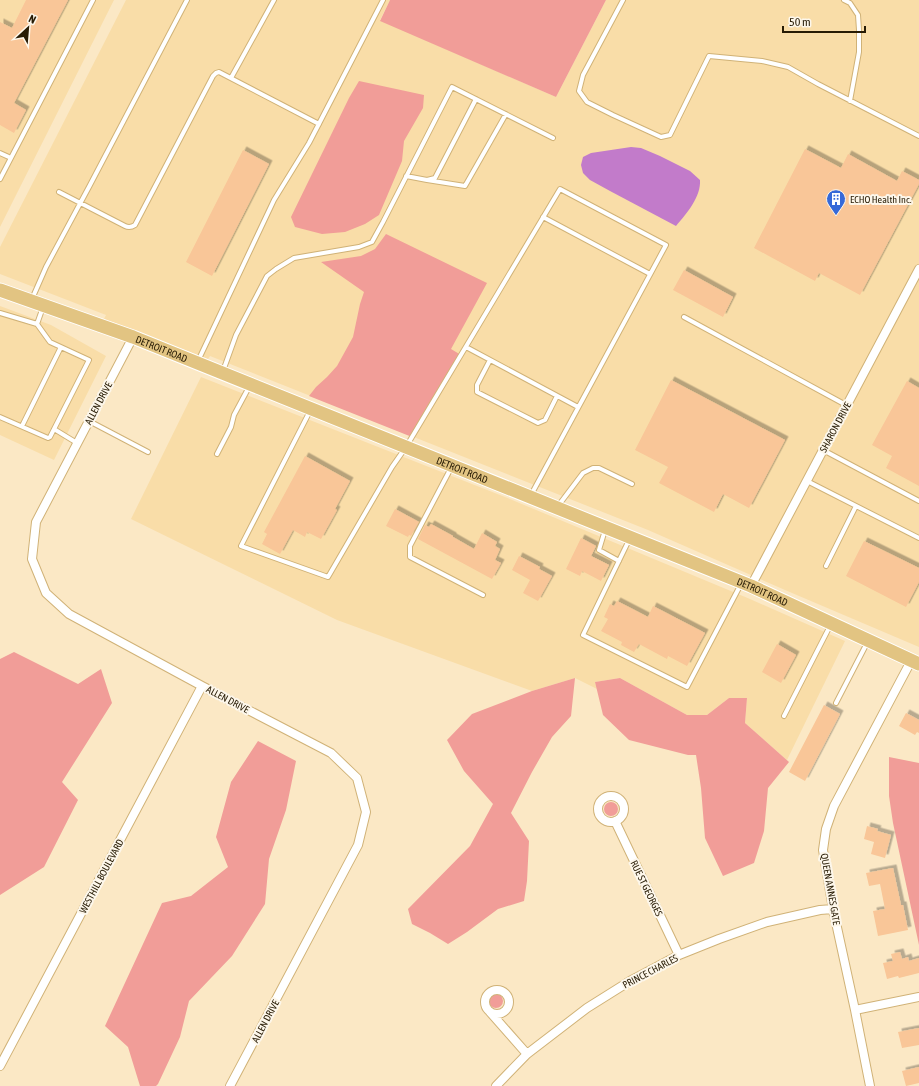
<svg xmlns="http://www.w3.org/2000/svg" width="919" height="1086" font-family="'Asap Condensed',sans-serif">
<style>
.built{fill:#f9dda8}
.green{fill:#f19d98}
.water{fill:#c27bca}
.building{fill:#f9c698;filter:url(#shadow)}
.lines{fill:none;stroke-linecap:round;stroke-linejoin:round}
.lane-casing{stroke:#d0b277;stroke-width:6}
.street-casing{stroke:#d0b277;stroke-width:10}
.primary-casing{stroke:#fff;stroke-width:15}
.lane{stroke:#fff;stroke-width:4}
.street{stroke:#fff;stroke-width:8}
.primary{stroke:#e2c482;stroke-width:13}
.labels{text-anchor:middle;stroke-width:4;stroke-linejoin:round;paint-order:stroke}
.poi-label{font-size:10px;fill:#271b04;stroke:#fdf7eb;text-anchor:start}
.street-label{font-size:10px;fill:#271b04;stroke:#fdf7eb}
</style>
<defs>
<filter id="shadow"><feDropShadow dx="3.5" dy="-3.5" stdDeviation="0" flood-color="#0004"/></filter>
</defs>
<rect width="100%" height="100%" fill="#fbe8c5"/>
<path class="built" d="M0,0H114L0,227Z
M126,0H390L380,20L556,97L606,0H919V647L785,590L648,530L210,356L208,359L104,319L106,315L0,274V247Z
M0,306L51,325L106,356L54,460L0,435Z
M201,377L505,497L750,599L845,641L787,760L745,723L747,698H729L707,715H687L620,678L595,682L597,689L575,678L532,691L337,620L131,519Z"/>
<path class="green" d="M390,0H606L556,97L380,21Z
M359,81L424,95L423,108L404,141L402,161L379,215L365,224L345,232L322,234L295,227L291,217L349,98Z
M386,234L487,283L451,349L461,355L412,437L309,396L316,387L327,377L337,366L353,337L360,304L364,292L321,262L361,256L375,249Z
M14,652L78,684L101,669L112,703L62,782L78,800L44,867L0,895V659Z
M575,678L571,716L552,737L532,772L511,813L529,841L527,881L524,901L498,909L467,932L448,944L430,933L412,924L408,909L470,846L493,804L464,771L447,740L472,714L532,691Z
M620,678L687,715H707L729,698H747L745,723L789,762L768,788L764,831L754,863L723,876L705,838L701,788L696,755H688L629,740L603,715L595,682Z
M258,741L296,761L286,810L269,859L265,904L232,956L189,1001L180,1037L158,1084L156,1086H140L128,1047L105,1026L162,903L191,896L228,867L216,837L231,782Z
M889,757L919,763V945L893,823L889,796Z
M604 809a7 7 0 1 1 14 0a7 7 0 1 1-14 0Z
M489 1001a7 7 0 1 1 14 0a7 7 0 1 1-14 0Z"/>
<path class="water" d="M631,147L641,148L660,156L690,171L700,180C701,197 687,213 676,226L610,191L590,180L583,173L581,165L583,157L591,153Z"/>
<path class="building" d="M26,0H68L14,103L26,110L14,133L0,125V22L12,28Z
M805,149L841,168L848,154L897,181L902,171L919,180V184L860,295L819,273L815,281L754,248Z
M243,150L269,164L212,276L186,262Z
M684,270L733,297L723,317L673,290Z
M671,380L785,440L749,508L723,494L714,512L659,483L668,467L635,450Z
M907,381L919,388V486L886,468L892,456L872,445Z
M305,456L350,481L335,509L337,510L321,539L307,532L305,537L293,530L280,554L262,544L267,534L264,532Z
M395,509L419,522L411,536L409,535L408,537L386,526Z
M431,524L453,536V537L474,549L482,533L497,542L495,546L500,549L495,560L501,563L492,579L418,539L425,525L429,527Z
M581,538L596,546L591,556L609,565L601,581L582,571L580,576L566,569Z
M864,541L919,568V582L906,607L846,576Z
M519,556L540,567L539,569L552,576L538,601L523,593L530,580L512,570Z
M617,601L648,617L653,606L705,633L687,666L668,656L667,659L639,644L634,652L621,645L622,642L601,631L608,619L604,617L610,604L614,606Z
M777,644L796,655L781,683L762,672Z
M824,705L840,714L805,781L789,772Z
M906,713L919,720V733L917,732L915,735L899,726Z
M867,826L878,829L877,831L891,835L885,858L871,854L874,842L864,839Z
M893,868L901,905H903L908,930L878,936L873,911L885,909L880,884L869,886L866,873Z
M900,952L902,959L908,957L909,961L919,958V973L899,978L898,976L887,979L883,963L893,961L891,954Z
M919,1028V1045L902,1048L898,1032Z
M919,1067V1083L906,1086L902,1071Z"/>
<g class="lines">
<defs>
<path id="lane" d="M623,0L583,75L579,91L587,102L613,115L661,137L670,135L709,56L762,61L788,67L818,84L919,136
M844,0L850,3L858,15L859,30V52L850,101
M231,78L274,0
M0,153L11,158
M406,176L427,180L435,178L476,99
M0,179L93,0
M427,180L465,186L506,114
M59,192L125,226C129,228 132,227 135,225L213,76L216,73L219,72L319,124
M543,217L650,274
M32,299L46,267L90,185L187,0
M0,313L37,324L50,342L89,360L50,437L48,438L0,417
M684,317L846,405
M37,324L43,307
M466,347L578,407
M490,360L477,385V392L538,423L545,420L557,396
M198,361L274,200L309,143L383,0
M223,371L236,335L267,276L276,269L294,258L359,247L372,242L383,222L452,87L553,138
M310,411L241,546L328,577L392,467L406,447L560,189L666,245L531,495
M89,421L148,452
M22,426L61,347
M54,429L77,443
M823,450L919,501
M217,454L231,427L234,415L249,387
M451,468L410,546V557L483,595
M807,481L919,538
M558,506L583,473L593,468H599L632,484
M605,530L599,550L619,561
M630,538L583,635L687,687L741,584
M826,566L856,506
M836,703L867,643
M784,716L830,626"/>
<path id="street" d="M133,337L36,522L32,559L46,593L69,614L202,686L331,753L357,778L366,812L358,845L230,1086
M751,586L919,269
M598 809a13 13 0 1 1 26 0a13 13 0 1 1-26 0Z
M615,821L679,955
M485 1002a12 12 0 1 1 24 0a12 12 0 1 1-24 0Z
M855,1010L919,997
M490,1012L527,1054
M0,1066L202,686
M496,1086L527,1054L587,1008L630,981L679,955L719,939L767,922L820,910L833,909
M870,1086L855,1010L833,909L823,850L826,829L834,806L911,661"/>
<g id="primary">
<path id="s1" d="M0,290L133,337L751,586L919,664"/>
</g>
</defs>
<use href="#lane" class="lane-casing"/>
<use href="#street" class="street-casing"/>
<use href="#primary" class="primary-casing"/>
<use href="#lane" class="lane"/>
<use href="#street" class="street"/>
<use href="#primary" class="primary"/>
</g>
<defs>
<symbol id="building-pin" viewBox="-11 -11 22 30"><path d="M0 17L-7.5 6A9.5 9.5 0 1 1 7.5 6Z" fill="#3669d8" stroke="#fdf7eb"/><path d="M-4-6H4V6H1V3H-1V6H-4ZM-2.5-4.3h1.7v1.8h-1.7ZM.8-4.3h1.7v1.8H.8ZM-2.5-1h1.7V.8h-1.7ZM.8-1h1.7V.8H.8Z" fill="#fff"/></symbol>
</defs>
<g fill-rule="evenodd">
<use href="#building-pin" x="825" y="188" width="22" height="30"/>
</g>
<g class="labels">
<g class="poi-label">
<text x="850" y="203">ECHO Health Inc.</text>
</g>
<g class="street-label">
<text dy="4" stroke="none"><textPath href="#s1" startOffset="172">DETROIT ROAD</textPath></text>
<text transform="translate(98 403) rotate(-62)" y="4">ALLEN DRIVE</text>
<text transform="translate(835 427) rotate(-62)" y="4">SHARON DRIVE</text>
<text dy="4" stroke="none"><textPath href="#s1" startOffset="496">DETROIT ROAD</textPath></text>
<text dy="4" stroke="none"><textPath href="#s1" startOffset="820">DETROIT ROAD</textPath></text>
<text transform="translate(228 699) rotate(28)" y="4">ALLEN DRIVE</text>
<text transform="translate(101 876) rotate(-62)" y="4">WESTHILL BOULEVARD</text>
<text transform="translate(647 888) rotate(64)" y="4">RUE ST GEORGES</text>
<text transform="translate(831 889) rotate(80)" y="4">QUEEN ANNES GATE</text>
<text transform="translate(650 971) rotate(-28)" y="4">PRINCE CHARLES</text>
<text transform="translate(265 1021) rotate(-62)" y="4">ALLEN DRIVE</text>
</g>
</g>
<g transform="translate(28 28) rotate(26)" stroke="#fdf7eb" stroke-width="3" paint-order="stroke">
<path d="M0-3L7 15L0 10L-7 15Z" fill="#271b04"/>
<text y="-6" font-size="11" font-weight="bold" text-anchor="middle" fill="#271b04">N</text>
</g>
<path d="M783 26v6h82v-6" fill="none" stroke="#271b04" stroke-width="2"/>
<text x="789" y="26" font-size="12" fill="#271b04" stroke="#fdf7eb" stroke-width="3" paint-order="stroke">50 m</text>
</svg>
